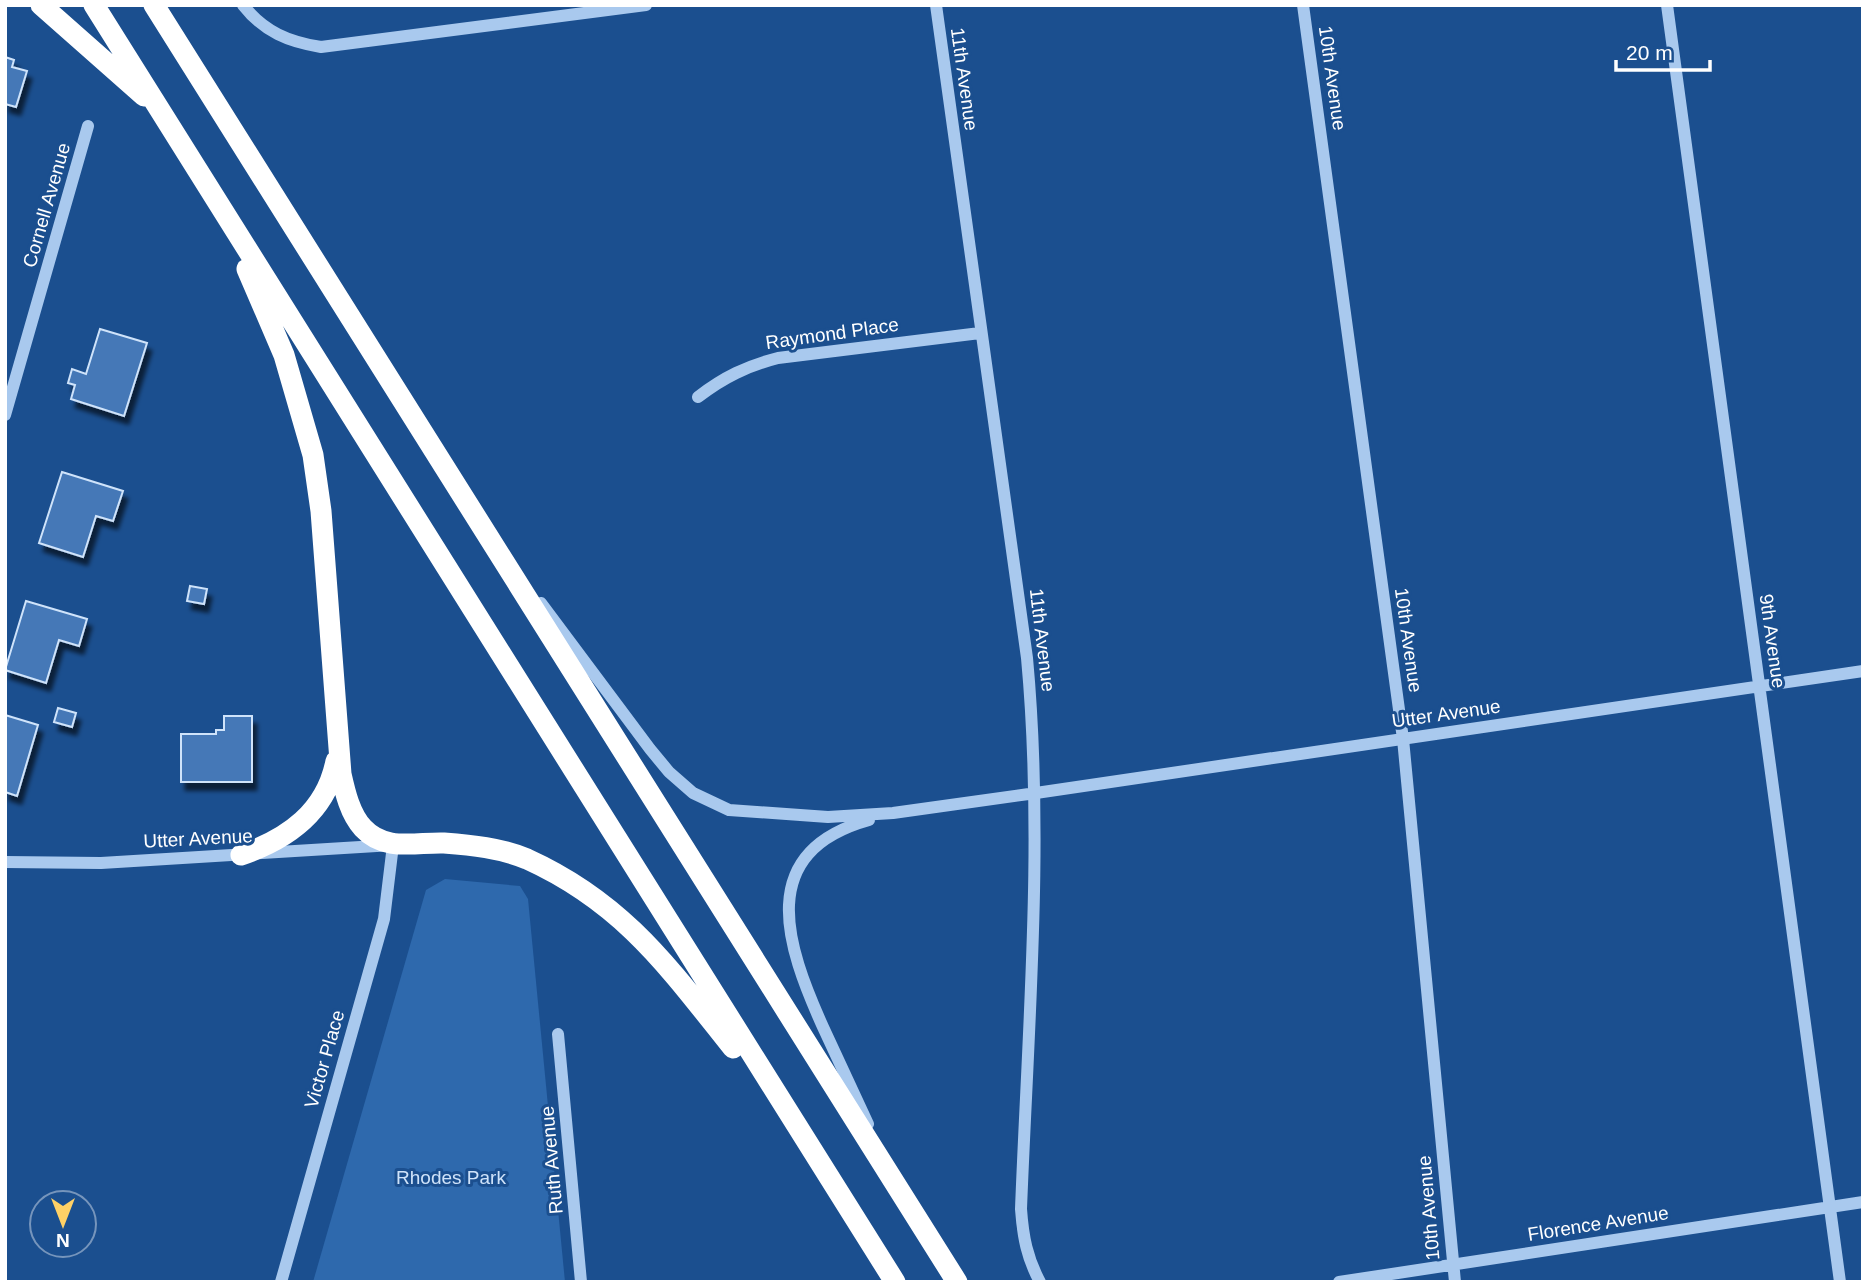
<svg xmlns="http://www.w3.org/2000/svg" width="1868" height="1287" font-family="Helvetica,sans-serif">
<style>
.green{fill:#2e69ad}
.building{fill:#4478b7;stroke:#cfe3fa;stroke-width:2;filter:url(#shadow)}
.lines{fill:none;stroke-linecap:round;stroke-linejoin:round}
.minor{stroke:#a9c9ee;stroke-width:12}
.highway{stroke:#fff;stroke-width:21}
.labels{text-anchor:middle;stroke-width:6;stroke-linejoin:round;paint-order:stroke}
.street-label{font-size:19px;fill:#fff;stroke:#1b4f8f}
.park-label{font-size:19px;fill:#cfe3fa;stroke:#1b4f8f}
</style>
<defs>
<filter id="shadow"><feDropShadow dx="4.5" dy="8" stdDeviation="2" flood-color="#0009"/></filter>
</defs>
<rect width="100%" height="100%" fill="#1b4f8f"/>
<path class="green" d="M445,879L520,886L528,899L565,1282H313L426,890Z"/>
<path class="building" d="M5,57L14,60L12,67L27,71L16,107L5,104Z
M100,329L147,343L124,416L71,399L75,385L68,383L72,369L86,374Z
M62,472L123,491L113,521L96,516L83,557L39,543Z
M190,586L207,589L204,604L187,601Z
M26,601L87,619L79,646L59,640L46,683L5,670Z
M58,708L76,713L72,727L54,722Z
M5,715L38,725L17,796L5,792Z
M224,716H252V782H181V734H216V730H224Z"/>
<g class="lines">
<path class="minor" d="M243,5C264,32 289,42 321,47L646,5
M936,5L1027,658C1044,841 1028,1026 1021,1209C1023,1237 1027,1258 1040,1282
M1303,5L1403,739L1455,1282
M1667,5L1840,1282
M698,397C724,377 747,366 778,358L980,333
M5,415L88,126
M541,603L650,749L669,772L693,793L729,810L828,817L893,813L1036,793L1863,671
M5,862L101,863L393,845L384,919L281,1282
M558,1034L581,1282
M868,1124C853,1092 838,1060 823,1027C786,945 754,852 869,820
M1339,1282L1863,1202"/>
<path class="highway" d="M41,5L144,96
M94,5L895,1282
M154,5L957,1282
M247,269L284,355L313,455L321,511L341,774C345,792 350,814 363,828C385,852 416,842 444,843C471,845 501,848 527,859C624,903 669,968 733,1048
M241,855C288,839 326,812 336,761"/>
</g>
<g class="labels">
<g class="street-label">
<text transform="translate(1333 78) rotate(82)" y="7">10th Avenue</text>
<text transform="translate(965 79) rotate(82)" y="7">11th Avenue</text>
<text transform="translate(46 205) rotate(-74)" y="7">Cornell Avenue</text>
<text transform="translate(832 333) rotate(-8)" y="7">Raymond Place</text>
<text transform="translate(1043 640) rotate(83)" y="7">11th Avenue</text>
<text transform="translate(1409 640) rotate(82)" y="7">10th Avenue</text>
<text transform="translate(1773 641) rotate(82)" y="7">9th Avenue</text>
<text transform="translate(1446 713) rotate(-8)" y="7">Utter Avenue</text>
<text transform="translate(198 838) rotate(-3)" y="7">Utter Avenue</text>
<text transform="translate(324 1059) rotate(-74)" y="7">Victor Place</text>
<text transform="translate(551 1160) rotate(-95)" y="7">Ruth Avenue</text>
<text transform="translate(1428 1208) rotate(-95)" y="7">10th Avenue</text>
<text transform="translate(1598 1223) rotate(-9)" y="7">Florence Avenue</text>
</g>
<g class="park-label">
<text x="451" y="1184">Rhodes Park</text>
</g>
</g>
<rect width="1868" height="1287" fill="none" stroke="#ffffff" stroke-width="14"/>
<g transform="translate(63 1224) rotate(180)"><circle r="33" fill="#1b4f8f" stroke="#7695bc" stroke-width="2"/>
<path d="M0-5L12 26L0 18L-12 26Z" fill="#ffd166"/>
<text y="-10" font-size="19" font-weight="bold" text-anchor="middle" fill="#ffffff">N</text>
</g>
<path d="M1616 60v10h94v-10" fill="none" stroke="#ffffff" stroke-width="3.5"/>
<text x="1626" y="60" font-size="21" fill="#ffffff" stroke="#1b4f8f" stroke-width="5" paint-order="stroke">20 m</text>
</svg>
